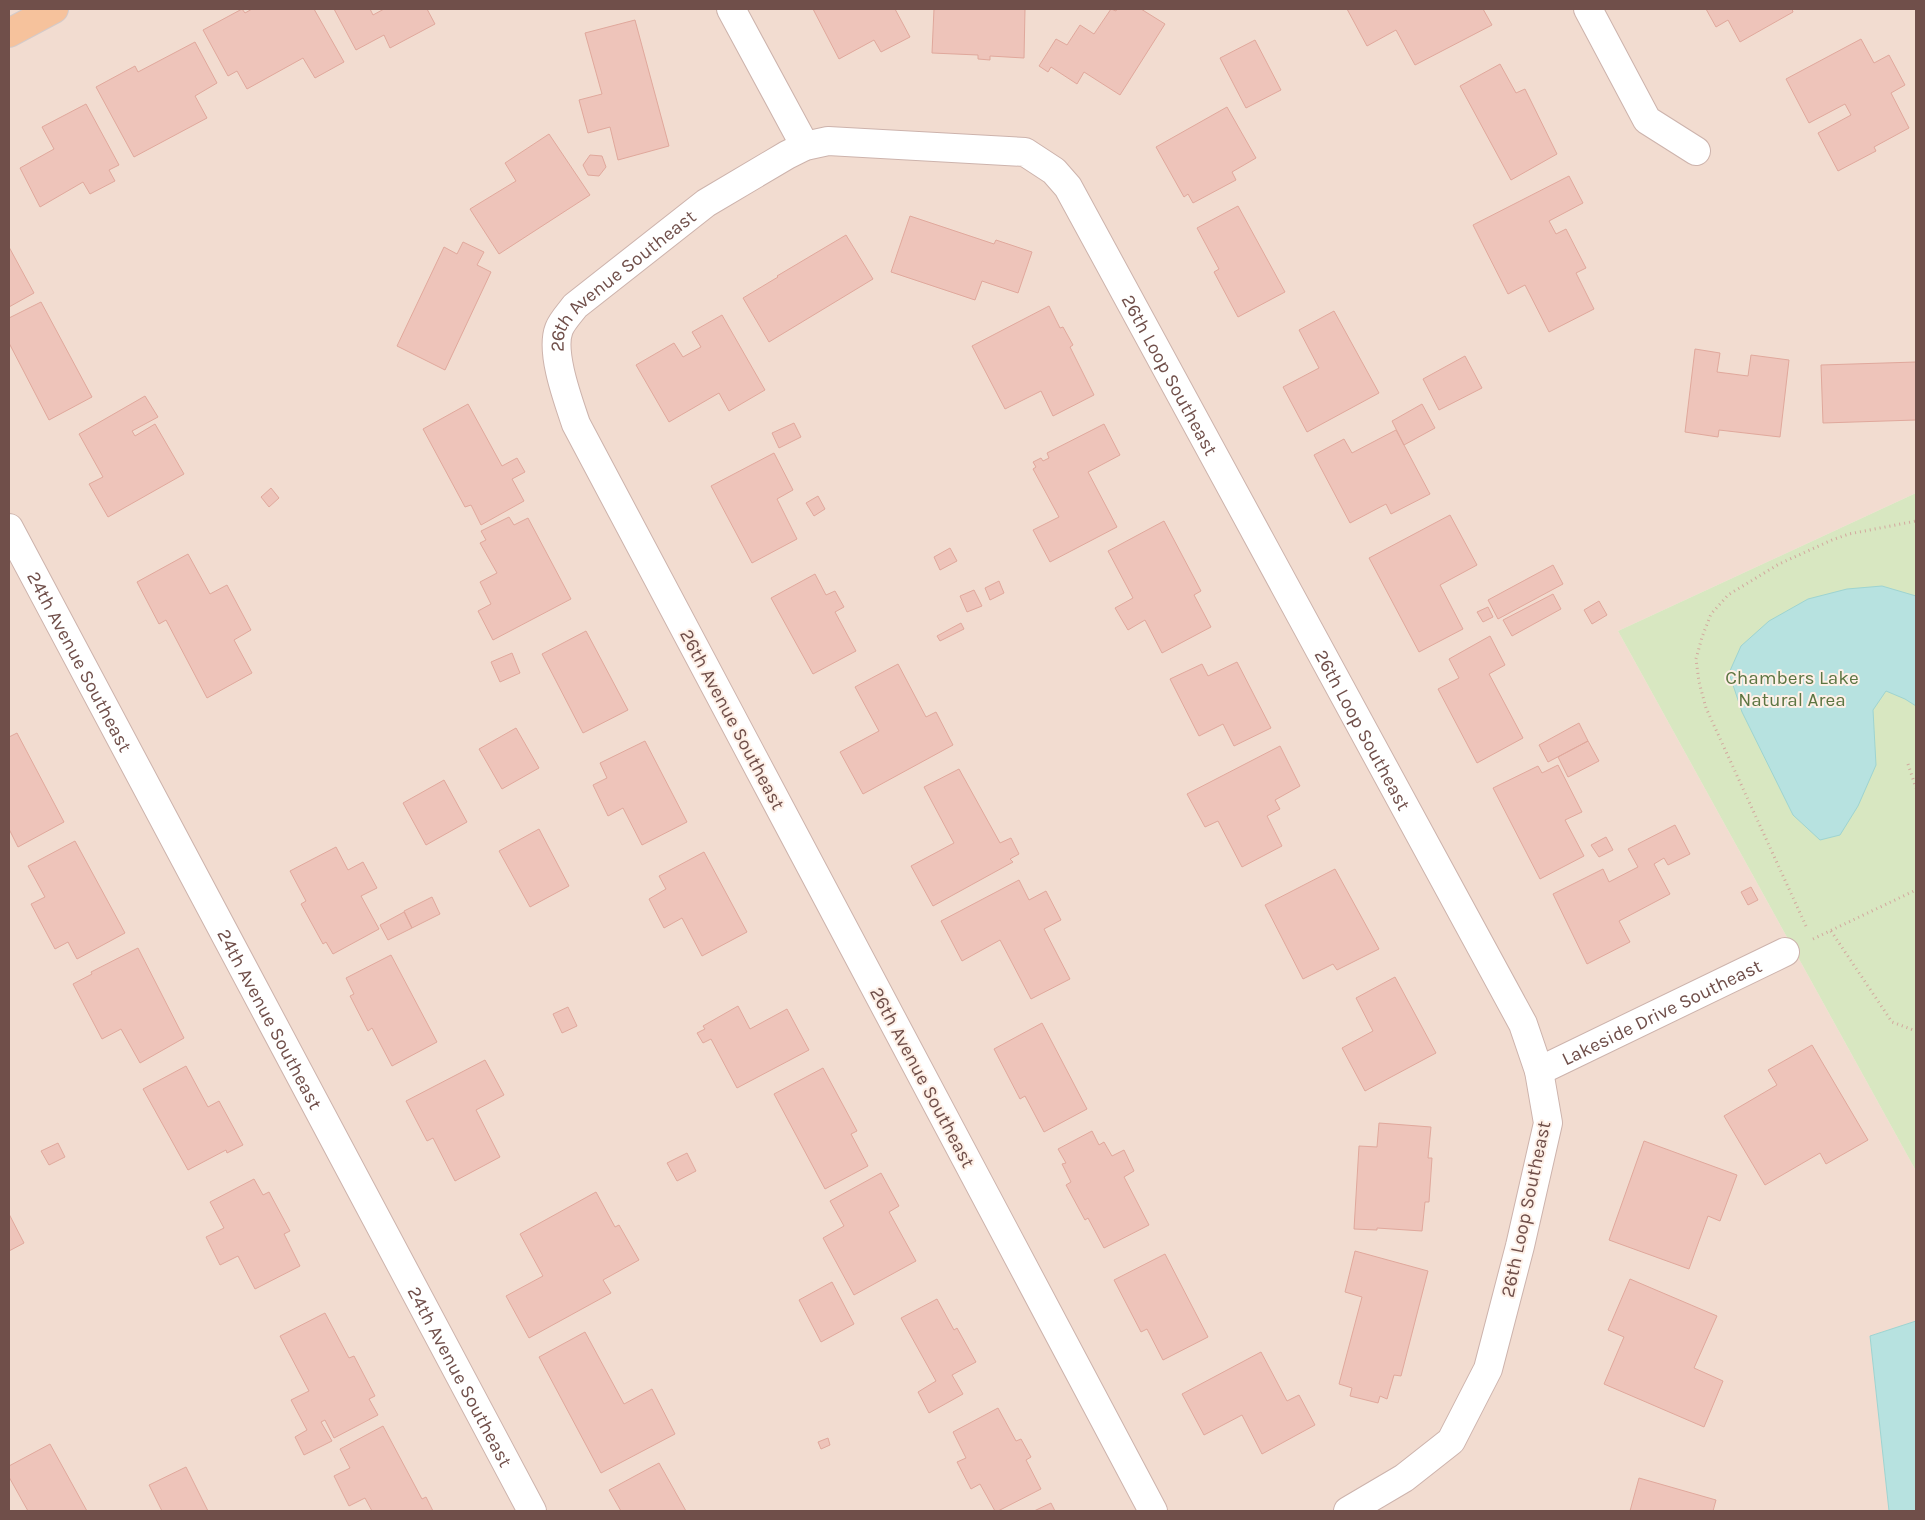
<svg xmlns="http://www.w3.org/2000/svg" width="1925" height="1520" font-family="Karla,sans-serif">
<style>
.residential{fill:#f2dcd0}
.green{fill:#d8e7c1}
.water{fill:#b7e2e0;stroke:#9ed4d1}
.building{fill:#eec4ba;stroke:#e0a89c}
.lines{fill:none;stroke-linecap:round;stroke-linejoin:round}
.minor-casing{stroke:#cdb3ac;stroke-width:30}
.primary-casing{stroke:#d4cac9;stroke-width:30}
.path{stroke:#d2a89e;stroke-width:3;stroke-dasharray:1 4;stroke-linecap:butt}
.minor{stroke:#fff;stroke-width:28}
.primary{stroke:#f6c29c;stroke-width:28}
.labels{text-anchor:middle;stroke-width:4;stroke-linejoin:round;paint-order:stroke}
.street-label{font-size:19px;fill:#704f4a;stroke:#fef0e7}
.park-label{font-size:19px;fill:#5c7542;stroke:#fef0e7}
</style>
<rect width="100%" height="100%" fill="#faebe1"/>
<path class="residential" d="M9,9H1916V493L1618,631L1916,1171V1321L1870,1336L1889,1511H9Z"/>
<path class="green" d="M1916,493V1171L1618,631Z"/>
<path class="water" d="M1882,586L1916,596V706L1905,699L1886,691L1873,710L1876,765L1858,806L1840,835L1820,840L1793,815L1742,712L1729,673L1741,646L1769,621L1808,599L1847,589Z
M1916,1321V1511H1889L1870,1336Z"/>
<path class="building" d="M242,9L245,13L252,9H314L344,62L315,78L303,58L247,89L237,71L228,76L203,30Z
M334,9H370L373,15L384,9H427L435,24L390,48L384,35L356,50Z
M813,9H895L910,37L881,52L874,40L839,59Z
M934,9H1025L1024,58L990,56V60L978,59V55L932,53Z
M1111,9L1116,11L1117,9H1141L1165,24L1120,95L1084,72L1077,84L1051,67L1048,72L1039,66L1056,39L1067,45L1080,25L1094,34Z
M1347,9H1483L1492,25L1415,65L1396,30L1367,46Z
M1706,9H1792L1793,12L1740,42L1728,20L1716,27Z
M635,20L669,146L618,160L610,127L588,133L579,100L602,94L585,33Z
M1861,39L1874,63L1889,55L1905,85L1891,93L1909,128L1874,147L1876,151L1838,171L1818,133L1851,115L1845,104L1809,123L1786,79Z
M1255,40L1281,90L1246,108L1220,58Z
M195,42L217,83L195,96L207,118L134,157L96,87L135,66L138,72Z
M1500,64L1516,93L1525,89L1557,154L1511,180L1460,86Z
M86,104L119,165L109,170L115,181L90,194L83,182L40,207L20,168L54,149L42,127Z
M1227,107L1256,158L1232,172L1236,180L1193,203L1188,194L1184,197L1156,147Z
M549,134L590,195L499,254L470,209L516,181L505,163Z
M590,155L602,156L606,167L599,176L588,175L583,165Z
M1569,176L1583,203L1549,221L1556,234L1566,229L1586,268L1576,273L1594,309L1549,332L1525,285L1508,294L1473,225Z
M1238,206L1285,292L1238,317L1214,272L1219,269L1197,228Z
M910,216L994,244L996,240L1032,252L1018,293L982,281L975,300L891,272Z
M846,235L873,279L769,342L743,298L778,277L777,276Z
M463,242L484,252L477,265L491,272L445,370L397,346L444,247L457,254Z
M9,247L34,293L9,307Z
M41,302L92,397L49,420L9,343V318Z
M1049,306L1060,328L1063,327L1073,345L1070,347L1094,395L1053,416L1041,391L1005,409L972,346Z
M1334,311L1379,393L1307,432L1283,387L1319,368L1299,330Z
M722,315L765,390L729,411L719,393L669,422L636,365L674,343L683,357L701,347L692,332Z
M1695,349L1720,353L1717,372L1748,376L1751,355L1789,360L1780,437L1719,430L1718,437L1685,432Z
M1465,356L1482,388L1439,410L1423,379Z
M1916,362V420L1823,423L1821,365Z
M145,396L158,417L132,431L135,436L155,424L184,474L108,517L89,484L103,477L79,434Z
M468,404L502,466L517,458L525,472L512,479L524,501L481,525L471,505L465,507L423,429Z
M1422,404L1435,428L1404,445L1392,421Z
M794,423L801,437L779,448L772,433Z
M1104,424L1120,455L1088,472L1117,527L1050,562L1033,530L1059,517L1033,469L1036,467L1033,462L1041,458L1043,461L1049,458L1047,453Z
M1396,430L1430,494L1391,514L1386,504L1350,523L1314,455L1344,439L1352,453Z
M774,453L793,490L777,499L797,539L752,563L711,486Z
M271,488L279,498L269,507L261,497Z
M818,496L825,509L814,516L806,503Z
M1450,515L1477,565L1440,585L1463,629L1419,652L1369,558Z
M509,517L514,525L528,518L571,599L493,640L478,611L491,604L480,582L497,573L480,543L486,540L481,531Z
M1164,521L1201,591L1194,595L1211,627L1162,653L1145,620L1128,630L1115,608L1133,598L1108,551Z
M950,548L957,561L940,570L934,557Z
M188,554L210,594L227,585L251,630L234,640L252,673L207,698L166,620L159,624L137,582Z
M1553,565L1563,584L1498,619L1488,600Z
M815,574L826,595L835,591L844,607L835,612L856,651L813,674L771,598Z
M999,581L1004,593L990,600L985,588Z
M974,590L982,606L967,612L960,596Z
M1553,594L1561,609L1512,636L1503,620Z
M1599,601L1607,615L1592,624L1584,610Z
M1488,607L1493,617L1483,622L1477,612Z
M961,623L964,629L940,641L937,636Z
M586,631L628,710L583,733L542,654Z
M1490,636L1505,665L1489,674L1523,738L1477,763L1438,689L1459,678L1449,659Z
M512,653L520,673L500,682L491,662Z
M1237,662L1271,728L1234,746L1223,724L1199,736L1170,679L1202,664L1208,676Z
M898,664L926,717L936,712L953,745L863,794L840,752L879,731L855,687Z
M1579,723L1588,741L1548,762L1539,745Z
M516,728L539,768L502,789L479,749Z
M17,733L64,822L18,847L9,829V737Z
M645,741L687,822L642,845L623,808L608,816L593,785L607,778L600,763Z
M1588,741L1599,761L1568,777L1558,757Z
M1280,746L1300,786L1275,800L1280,809L1267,816L1282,846L1242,867L1218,821L1205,827L1187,794Z
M1558,765L1582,812L1565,820L1584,856L1540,879L1493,788L1538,766L1542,773Z
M959,769L1000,843L1011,838L1019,854L1010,859L1013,862L933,906L911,866L954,843L924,787Z
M444,780L467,822L426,845L403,803Z
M1675,825L1690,854L1668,865L1664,858L1654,864L1670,894L1619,921L1630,942L1587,964L1553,894L1603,869L1609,882L1638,867L1628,849Z
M539,829L569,886L530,907L499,851Z
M1606,837L1613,850L1599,857L1591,845Z
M75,841L125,933L77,959L68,942L55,949L31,904L45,897L28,866Z
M336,847L348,870L363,862L377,888L361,896L379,929L333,954L326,942L323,944L301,904L306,901L290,871Z
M704,852L747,932L702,956L682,918L664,928L649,899L666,889L659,876Z
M1335,869L1379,949L1337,970L1333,964L1303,979L1265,905Z
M1019,880L1029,900L1046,891L1061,920L1044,929L1070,979L1031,999L1000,940L962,961L941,921Z
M1751,887L1758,900L1748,905L1741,892Z
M432,897L440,914L412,928L404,911Z
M404,912L412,928L388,940L380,925Z
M138,948L184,1038L140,1063L121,1029L102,1039L73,984L92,974L91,972Z
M391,955L437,1042L392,1066L372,1028L368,1031L350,996L354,994L346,978Z
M1395,977L1436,1053L1365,1091L1342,1048L1373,1031L1356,998Z
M738,1006L750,1029L787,1009L809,1050L737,1088L711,1039L703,1043L697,1033L705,1029L703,1026Z
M568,1007L577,1026L562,1033L553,1014Z
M1042,1023L1087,1109L1044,1132L1025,1096L1020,1099L994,1049Z
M1812,1045L1868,1140L1826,1164L1820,1153L1765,1185L1724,1116L1777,1085L1768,1070Z
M485,1060L504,1095L476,1110L500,1157L455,1181L433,1138L427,1141L406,1101Z
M186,1066L208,1107L219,1101L243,1145L227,1153L226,1150L188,1170L143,1089Z
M823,1068L857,1131L851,1134L868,1166L825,1189L774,1094Z
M1379,1123L1431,1127L1428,1158H1432L1429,1202H1425L1422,1231L1377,1228V1230L1354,1229L1359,1146L1377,1147Z
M1092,1131L1099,1145L1104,1142L1112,1156L1124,1150L1134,1171L1124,1177L1149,1225L1104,1248L1088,1218L1085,1220L1066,1185L1071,1182L1062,1164L1066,1163L1058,1149Z
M1644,1141L1737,1175L1720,1221L1708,1216L1689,1269L1609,1240Z
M58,1143L65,1157L49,1165L41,1151Z
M687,1153L696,1171L677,1181L667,1163Z
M881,1173L899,1206L889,1212L916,1261L854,1295L823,1238L844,1226L830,1201Z
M254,1179L263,1195L269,1192L290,1231L284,1234L300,1266L255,1289L238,1256L220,1265L206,1237L224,1228L210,1202Z
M596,1192L615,1227L619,1225L639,1260L603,1280L611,1293L529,1338L506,1296L543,1276L520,1234Z
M9,1214L24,1243L9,1251Z
M1355,1251L1428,1271L1401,1376L1394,1375L1387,1399L1380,1396L1378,1403L1350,1396L1352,1388L1339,1384L1362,1297L1345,1292Z
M1165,1254L1208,1337L1163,1360L1147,1329L1141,1332L1114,1280Z
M1630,1279L1717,1316L1694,1368L1723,1381L1704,1427L1604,1384L1624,1337L1608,1330Z
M832,1282L854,1324L821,1342L799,1300Z
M937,1299L954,1330L957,1328L976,1362L952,1375L963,1394L929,1413L918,1392L936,1381L901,1318Z
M325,1313L349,1358L354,1356L375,1396L369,1399L378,1415L334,1438L325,1420L321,1422L332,1441L304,1455L295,1437L307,1430L291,1400L309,1391L280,1336Z
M585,1332L624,1404L652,1389L675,1434L601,1473L539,1357Z
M1261,1352L1287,1401L1299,1395L1315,1425L1262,1454L1242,1415L1204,1435L1182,1394Z
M998,1408L1016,1441L1021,1439L1031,1457L1026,1460L1041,1489L998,1511H995L980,1484L971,1489L957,1462L966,1458L953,1432Z
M383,1426L422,1499L426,1497L433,1511H372L365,1498L349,1506L334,1476L350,1468L340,1449Z
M828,1438L830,1445L821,1449L818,1442Z
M50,1444L87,1511H28L9,1477V1466Z
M659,1463L686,1511H621L609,1490Z
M186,1467L208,1511H162L149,1485Z
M1639,1478L1716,1500L1713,1511H1630Z
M1051,1503L1055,1511H1034Z"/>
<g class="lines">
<defs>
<g id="minor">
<path d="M731,9L805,146"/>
<path d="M1588,9L1647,120L1696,151"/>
<path id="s1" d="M9,528L532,1511"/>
<path id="s2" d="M1539,1071L1785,952"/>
<path id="s3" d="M1153,1511L576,424C568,400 550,352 559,329C562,321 570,313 575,306L706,203L787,155L805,146L828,141L1025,152L1054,171L1068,187L1523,1024L1539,1071L1548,1123L1520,1246L1488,1369L1451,1441L1404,1478L1348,1511"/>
</g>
<path id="primary" d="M9,33L54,9"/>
</defs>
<use href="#minor" class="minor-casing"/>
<use href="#primary" class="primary-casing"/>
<path class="path" d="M1908,764L1916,788
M1806,926L1706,708L1699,682L1696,659L1702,637L1711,614L1728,595L1779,564L1832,540L1849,534L1916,521
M1831,931L1892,1022L1916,1031
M1813,939L1916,890"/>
<use href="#minor" class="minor"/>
<use href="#primary" class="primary"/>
</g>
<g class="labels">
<g class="street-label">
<text dy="7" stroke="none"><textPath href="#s3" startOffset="1406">26th Avenue Southeast</textPath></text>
<text dy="7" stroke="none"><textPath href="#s3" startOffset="2128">26th Loop Southeast</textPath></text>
<text dy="7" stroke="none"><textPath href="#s1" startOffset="151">24th Avenue Southeast</textPath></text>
<text transform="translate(733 719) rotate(62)" y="7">26th Avenue Southeast</text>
<text dy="7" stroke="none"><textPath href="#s3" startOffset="2532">26th Loop Southeast</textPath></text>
<text dy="7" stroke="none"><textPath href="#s2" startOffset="136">Lakeside Drive Southeast</textPath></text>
<text dy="7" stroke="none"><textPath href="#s1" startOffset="556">24th Avenue Southeast</textPath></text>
<text transform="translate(923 1077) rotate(62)" y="7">26th Avenue Southeast</text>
<text transform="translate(1525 1209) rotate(-78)" y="7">26th Loop Southeast</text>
<text dy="7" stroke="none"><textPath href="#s1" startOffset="961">24th Avenue Southeast</textPath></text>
</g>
<g class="park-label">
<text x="1792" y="684">Chambers Lake<tspan x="1792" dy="22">Natural Area</tspan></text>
</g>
</g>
<rect width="1925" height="1520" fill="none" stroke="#704f4a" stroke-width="20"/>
</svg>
